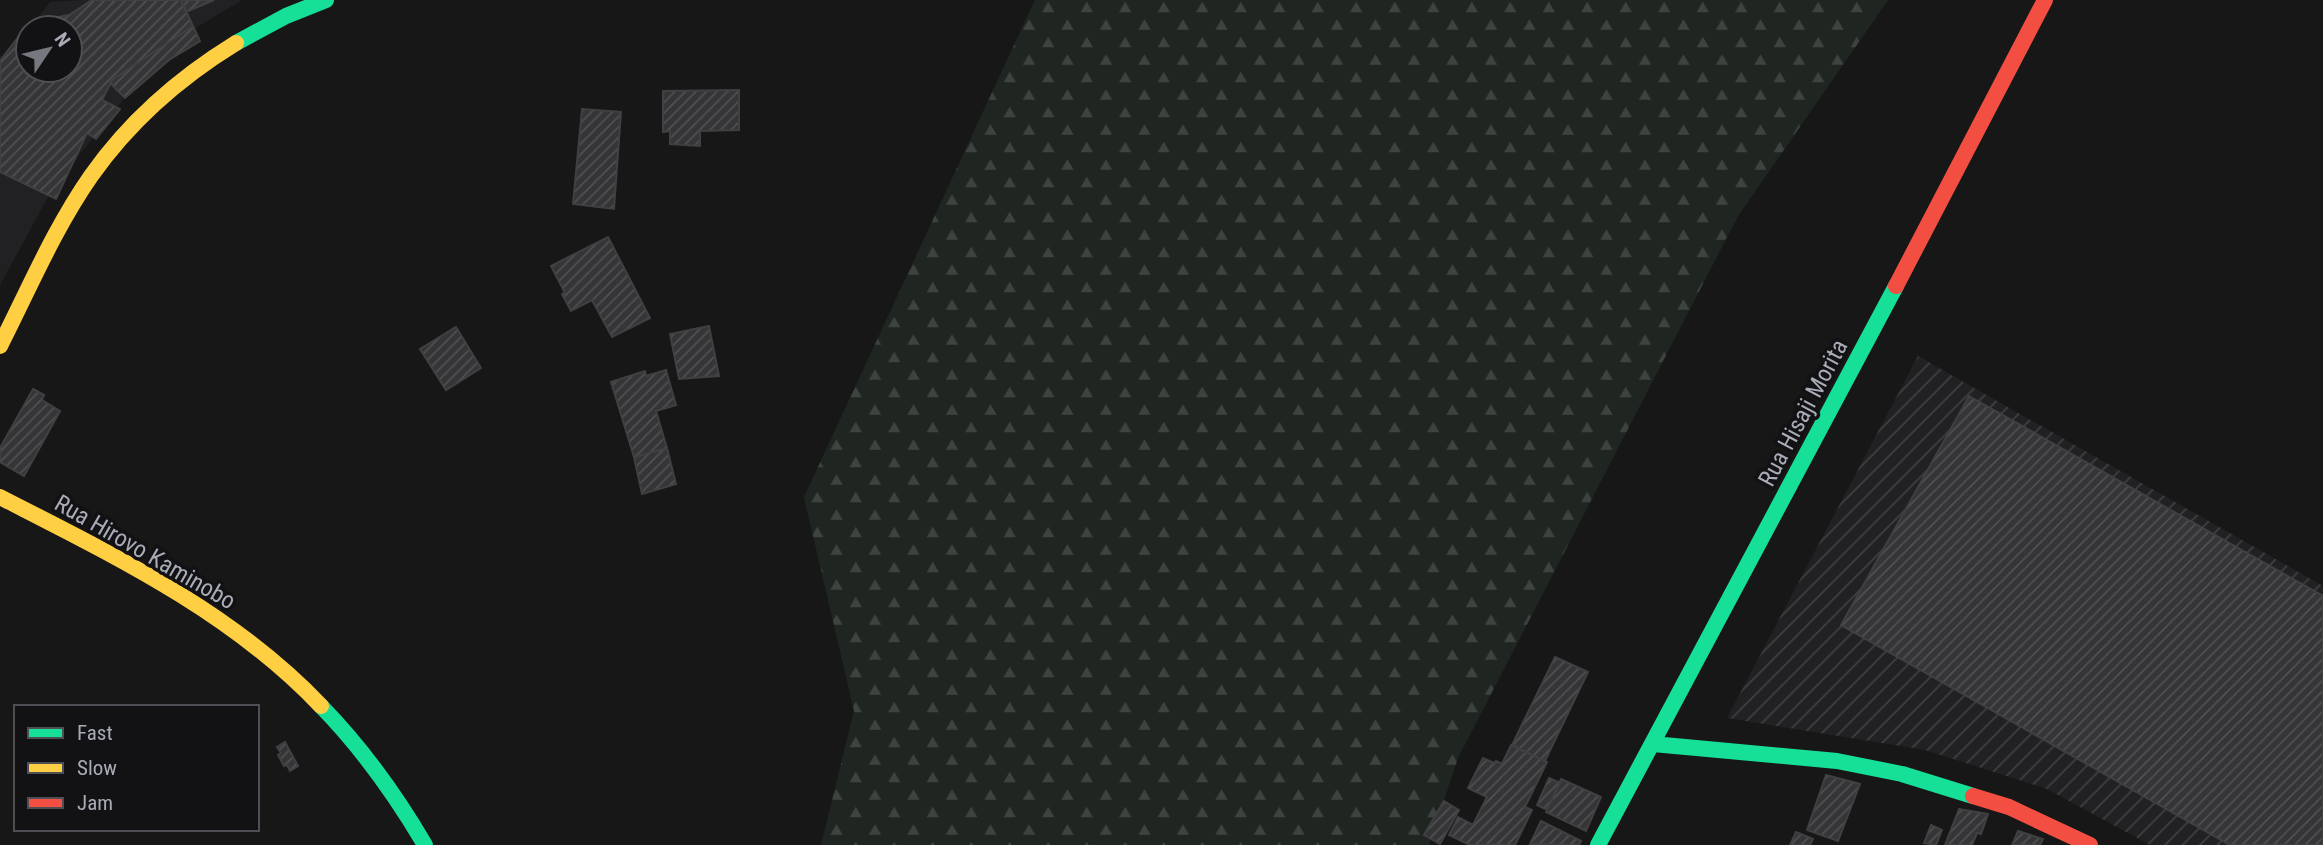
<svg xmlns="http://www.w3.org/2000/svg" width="2323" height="845" font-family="'Roboto Condensed',sans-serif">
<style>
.built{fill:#212123}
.industrial{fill:url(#industrial-furrows)}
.forest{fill:url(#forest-firs)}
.building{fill:url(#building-hatch);stroke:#404043;stroke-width:2;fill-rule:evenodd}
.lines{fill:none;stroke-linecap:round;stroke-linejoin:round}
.fast{stroke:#16e098;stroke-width:16}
.slow{stroke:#ffcf43;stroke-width:16}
.jam{stroke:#f24e42;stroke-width:16}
.labels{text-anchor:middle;stroke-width:7;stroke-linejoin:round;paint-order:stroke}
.street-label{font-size:24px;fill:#a9acb7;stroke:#121113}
</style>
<defs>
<pattern id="industrial-furrows" width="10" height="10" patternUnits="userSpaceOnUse" patternTransform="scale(1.75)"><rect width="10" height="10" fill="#212123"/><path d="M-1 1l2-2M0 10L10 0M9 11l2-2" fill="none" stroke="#3e3f41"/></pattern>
<pattern id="forest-firs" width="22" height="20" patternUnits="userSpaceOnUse" patternTransform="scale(1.75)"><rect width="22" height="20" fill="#1f2621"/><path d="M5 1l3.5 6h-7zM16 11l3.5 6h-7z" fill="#3d433f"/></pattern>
<pattern id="building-hatch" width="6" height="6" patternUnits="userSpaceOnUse" patternTransform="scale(1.75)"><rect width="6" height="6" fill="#353537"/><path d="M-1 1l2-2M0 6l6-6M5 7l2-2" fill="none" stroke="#4f5052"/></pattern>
</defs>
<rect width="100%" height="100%" fill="#171717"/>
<path class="built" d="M82,0H242L166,46L53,188L0,285V57L15,47L28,70H70V28H30L50,2Z"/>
<path class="industrial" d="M1918,356L2323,586V845H2150L2047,789L1925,750L1727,718Z"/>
<path class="forest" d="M1035,0H1888L1738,216L1458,758L1429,845H821L854,711L804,497Z"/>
<path class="building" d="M92,0H181L193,26L112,80L102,100L120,109L96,139L87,133L56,199L0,172V61L29,23L69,15ZM28,28H70V70H28Z
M181,0H214L186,12Z
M193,26L200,41L169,60L125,98L111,84L112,80Z
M739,90V130L700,131V146L670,144V131L663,132V91Z
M582,109L621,112L614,209L573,204Z
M608,237L650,318L612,337L592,300L571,311L562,294L565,293L551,266Z
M709,326L719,376L679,379L670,334Z
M456,327L481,368L446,390L420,349Z
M666,370L676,405L656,411L667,448L634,457L611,382L645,371L646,376Z
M33,389L44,395L42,400L60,411L24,476L0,462V448Z
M1969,396L2323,596V845H2230L1841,625Z
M667,448L676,484L642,494L634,457Z
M1555,657L1588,672L1545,761L1512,745Z
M285,742L298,766L290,771L287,765L284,766L278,755L281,753L277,747Z
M1511,745L1547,762L1525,807L1532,810L1515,845H1470L1449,835L1458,817L1473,825L1487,797L1468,788L1483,758L1494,763L1496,761L1502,764Z
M1826,775L1860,784L1838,841L1807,830Z
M1549,778L1560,783L1547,810L1537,805Z
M1561,779L1601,797L1586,831L1546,812Z
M1444,801L1459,810L1440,844L1424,835Z
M1959,809L1988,814L1981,834L1977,833L1972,845H1945Z
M1541,821L1581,841L1579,845L1530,844Z
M1931,825L1942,830L1936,845L1924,843Z
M2018,831L2043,839L2040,845H2012Z
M1796,832L1813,839L1810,845H1790Z"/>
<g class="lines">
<path class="fast" d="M236,43L286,16L326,0
M321,706C362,748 395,794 425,845
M1653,744L1837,761L1902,774L1973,796
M1598,845L1896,286"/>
<path class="slow" d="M0,346C29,289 54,229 91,176C129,122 179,78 236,43
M0,497C113,555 232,612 321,706"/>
<path class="jam" d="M1896,286L2045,0
M1973,796L2009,807L2090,845"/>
</g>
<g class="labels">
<g class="street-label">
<text transform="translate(1803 413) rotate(-62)" y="8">Rua Hisaji Morita</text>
<text transform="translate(145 552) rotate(30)" y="8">Rua Hirovo Kaminobo</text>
</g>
</g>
<rect x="14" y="705" width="245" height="126" fill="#121113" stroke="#4e4f55" stroke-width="2"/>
<rect x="28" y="728" width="35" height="10" fill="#16e098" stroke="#4e4f55" stroke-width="2"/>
<text x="77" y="740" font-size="21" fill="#a9acb7">Fast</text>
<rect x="28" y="763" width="35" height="10" fill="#ffcf43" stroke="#4e4f55" stroke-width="2"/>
<text x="77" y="775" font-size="21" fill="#a9acb7">Slow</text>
<rect x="28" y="798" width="35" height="10" fill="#f24e42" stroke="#4e4f55" stroke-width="2"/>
<text x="77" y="810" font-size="21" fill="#a9acb7">Jam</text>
<g transform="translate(49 49) rotate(55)"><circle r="33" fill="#121113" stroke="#4e4f55" stroke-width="2"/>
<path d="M0-5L12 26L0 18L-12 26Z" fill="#76787f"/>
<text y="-10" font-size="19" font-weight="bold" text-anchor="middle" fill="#a9acb7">N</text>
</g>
</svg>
